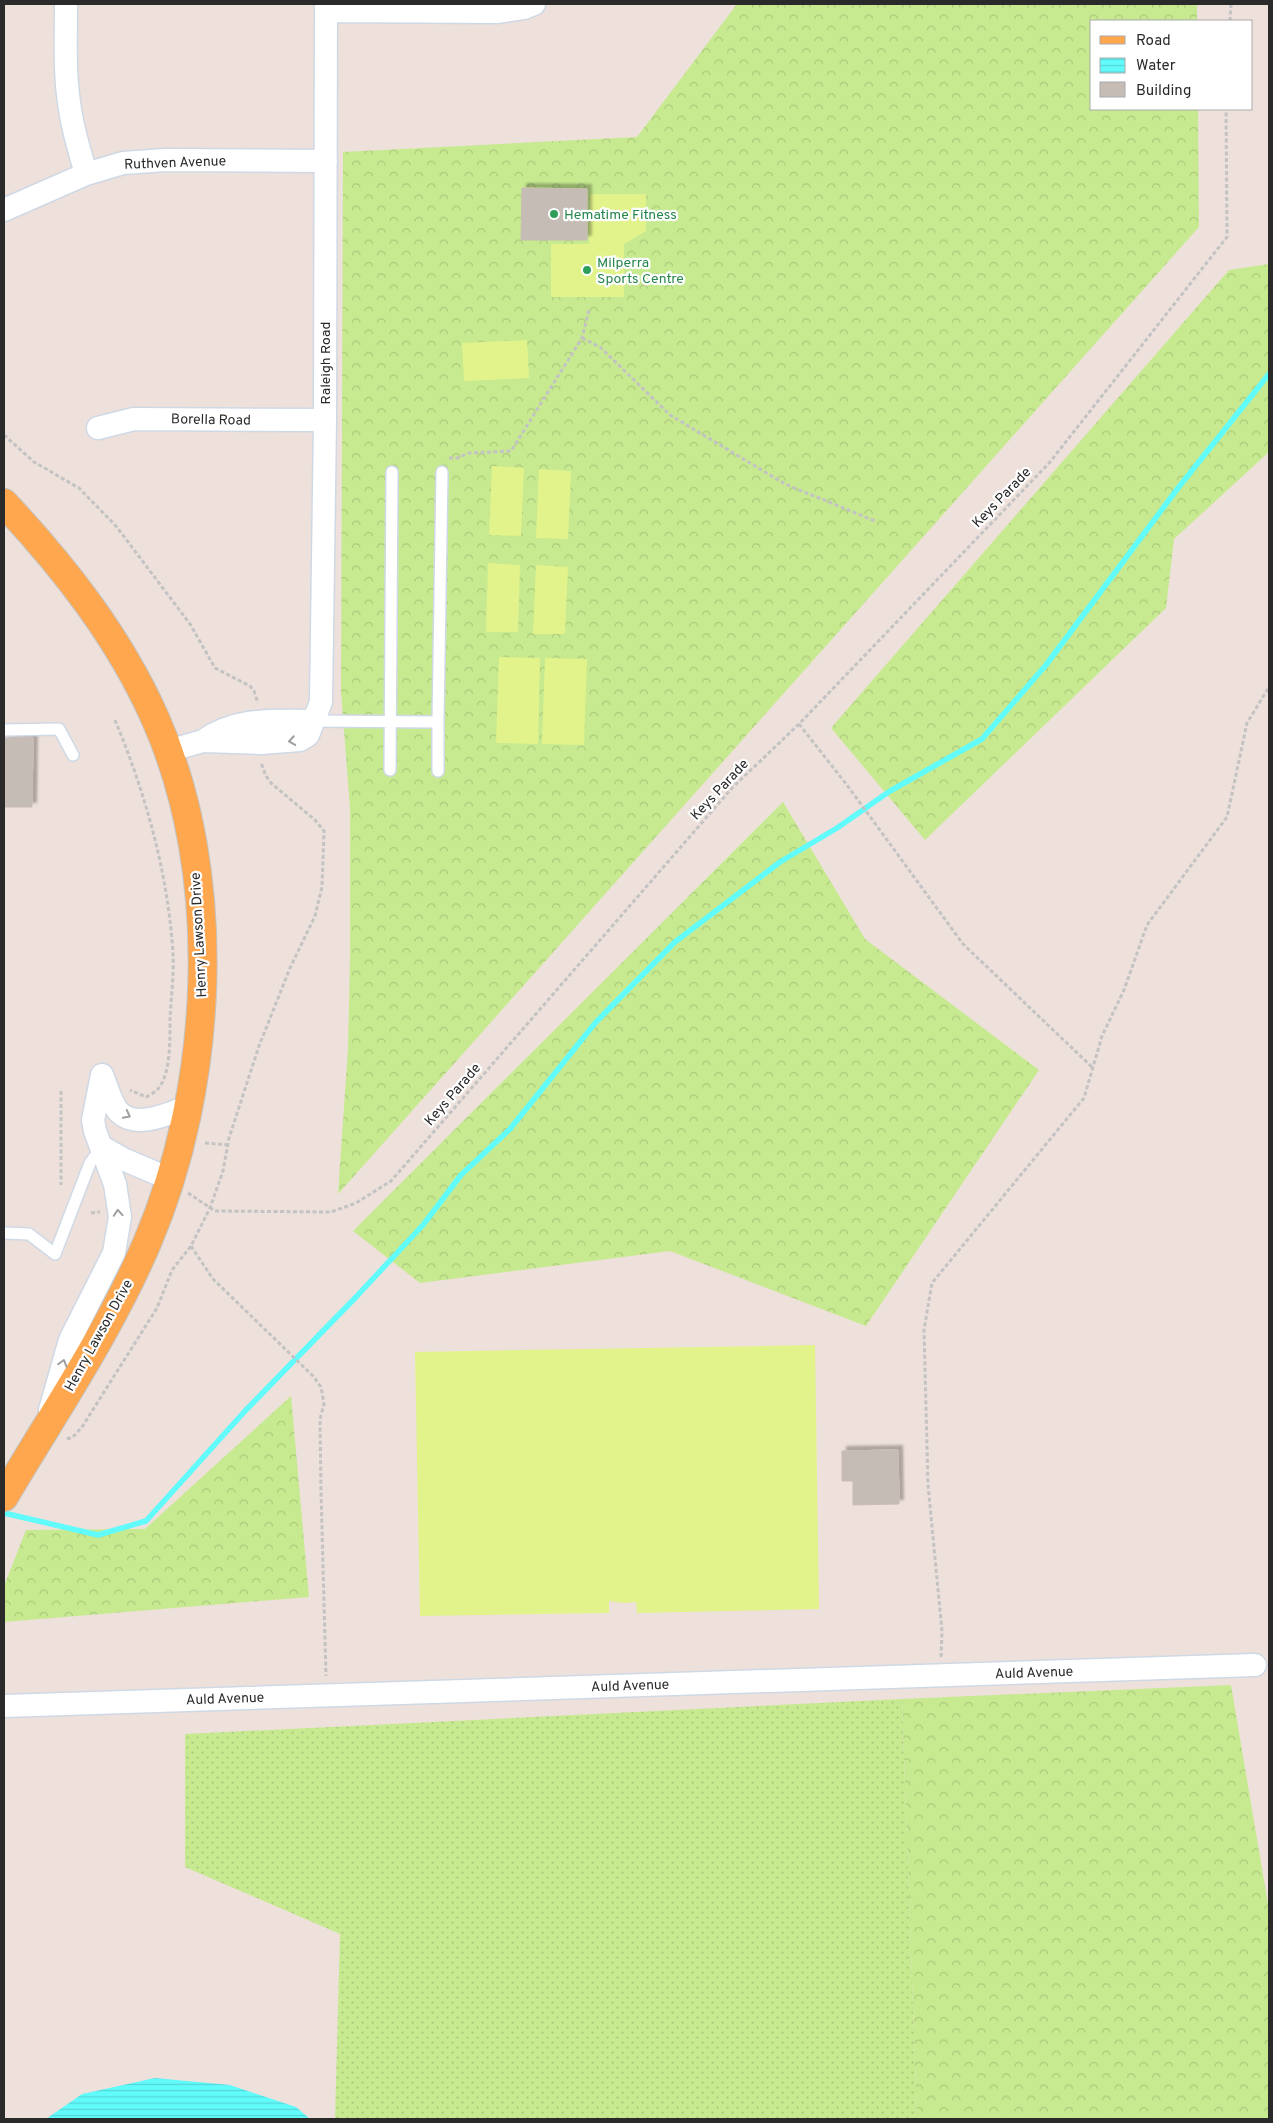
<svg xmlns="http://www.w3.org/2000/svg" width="1273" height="2123" font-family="Overpass,sans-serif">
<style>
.grass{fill:url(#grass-dots)}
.forest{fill:url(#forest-crowns)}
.pitch{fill:#e2f38b}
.water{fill:url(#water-rules)}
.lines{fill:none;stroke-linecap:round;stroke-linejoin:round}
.stream{stroke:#61fbfc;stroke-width:5.5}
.building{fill:#c5bcb6;stroke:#c9bcb4;filter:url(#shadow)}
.lane-casing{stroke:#cfd9e5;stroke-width:14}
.street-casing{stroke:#cfd9e5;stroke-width:25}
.primary-casing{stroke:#c3c3c3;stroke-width:30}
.path{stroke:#c3c3c3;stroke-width:3;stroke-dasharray:4 2.5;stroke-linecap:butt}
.lane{stroke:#fff;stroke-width:11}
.street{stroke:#fff;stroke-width:22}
.primary{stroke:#ffa74e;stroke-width:28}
.oneway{stroke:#9f9f9f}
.leisure-dot{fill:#2e9e5b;stroke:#fff;stroke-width:2}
.labels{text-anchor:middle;stroke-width:4.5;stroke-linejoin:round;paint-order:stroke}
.street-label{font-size:14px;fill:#2a2a2a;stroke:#fff}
.leisure-label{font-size:14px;fill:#27864d;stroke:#fff;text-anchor:start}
</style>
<defs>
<pattern id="grass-dots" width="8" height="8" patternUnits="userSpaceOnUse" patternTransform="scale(1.25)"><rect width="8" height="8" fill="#c7ea90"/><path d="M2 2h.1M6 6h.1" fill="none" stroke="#abc97c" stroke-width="1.8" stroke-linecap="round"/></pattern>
<pattern id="forest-crowns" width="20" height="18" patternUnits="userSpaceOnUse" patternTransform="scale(1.25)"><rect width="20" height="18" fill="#c7ea90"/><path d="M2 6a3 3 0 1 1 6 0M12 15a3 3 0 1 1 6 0" fill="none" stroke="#abc97c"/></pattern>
<pattern id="water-rules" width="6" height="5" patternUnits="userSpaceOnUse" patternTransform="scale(1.25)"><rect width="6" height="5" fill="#61fbfc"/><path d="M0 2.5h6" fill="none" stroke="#54d7d8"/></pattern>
<filter id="shadow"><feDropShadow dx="4.5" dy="-4.5" stdDeviation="1" flood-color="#0004"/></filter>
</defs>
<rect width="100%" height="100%" fill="#eee0da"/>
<path class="grass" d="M902,1699L917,2119H335L340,1934L185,1867V1734Z"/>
<path class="forest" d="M737,4H1197V21H1092V109H1198L1199,227L338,1194L348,1049L350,959V808L341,691L343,152L637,137Z
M1269,264V452L1174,539L1166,608L925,840L831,728L1229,270Z
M783,802L865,939L1039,1070L866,1326L670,1251L420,1283L353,1231Z
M291,1396L309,1597L4,1622V1586L26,1530L145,1529Z
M1231,1685L1269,1910V2119H917L902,1699Z"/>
<path class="pitch" d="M590,194H646V231L624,244V297H551V244H589Z
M527,340L529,378L464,381L462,343Z
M492,466L524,468L521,536L489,535Z
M539,469L571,471L568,539L536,538Z
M488,563L520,565L518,632H486Z
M536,565L568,567L565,634H533Z
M499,657L540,658L538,744L496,743Z
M545,658L587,659L584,745L542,744Z
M815,1345L819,1609L637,1613L636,1602L624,1603L609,1601V1613L420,1616L415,1352Z"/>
<path class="water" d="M155,2078L230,2085L296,2107L310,2119H46L82,2094Z"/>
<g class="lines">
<path class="stream" d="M4,1513L98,1535L146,1521L245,1411L356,1297L423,1225L461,1175L510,1129L596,1022L675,942L780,862L837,828L890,791L982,739L1046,665L1178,488L1269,374"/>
</g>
<path class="building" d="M522,188L587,189V240H521Z
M4,738H33L32,807H4Z
M898,1450L899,1504L853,1505V1481H842V1451Z"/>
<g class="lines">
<defs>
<path id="lane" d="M313,721L438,722L442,472
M4,730L59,729L73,755
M390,770L392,472
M438,771V722
M4,1233L29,1234L55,1254L90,1163L102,1147"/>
<path id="street" d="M66,4C66,39 64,74 70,109C73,131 80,152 86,174
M326,11L498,12L524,8L534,4
M4,210L86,174L123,163L165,160L326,161
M98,428L134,419L325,420
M203,741C236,717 273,721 313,721
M168,751L203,741L261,743L300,740L308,735L321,702L325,420L326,4
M102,1075C107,1086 110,1101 118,1111C135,1130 168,1114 187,1107
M102,1147L125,1160L170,1179
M50,1410L70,1340L114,1253L120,1217L115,1184L95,1131L93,1120L102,1075
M4,1706L1255,1665"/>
<path id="primary" d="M4,503C64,567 119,637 155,718C225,874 214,1087 147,1243C109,1332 53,1414 4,1497"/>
</defs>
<use href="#lane" class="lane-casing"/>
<use href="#street" class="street-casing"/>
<use href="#primary" class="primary-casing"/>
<path class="path" d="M1230,21L1231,4
M582,338L600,347L670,415L785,484L875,521
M4,435L34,462L79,488L116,526L190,624L215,668L250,686L254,691L258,703
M449,458H457L469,453L511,451L582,338L589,310
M115,720C146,795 168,873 173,954C174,976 171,998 170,1019C170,1038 171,1074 158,1089C155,1092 150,1095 146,1097L130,1090
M799,724L847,785L963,944L1093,1068
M61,1091V1185
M205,1143L229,1145
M188,1193L215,1211L331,1212L356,1203L391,1181L732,788L799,724L1050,462L1227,237L1226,109
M91,1213L100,1212
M191,1246L213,1279L313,1376L321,1387L324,1404L320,1419L321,1492L326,1676
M67,1439L73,1437L82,1427L157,1308L172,1270L191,1246L210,1208L223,1171L229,1138L259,1046L290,968L315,916L322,887L324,831L315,820L271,783L266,776L261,763
M941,1657L942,1631L928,1485L924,1330L932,1283L1084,1098L1102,1036L1124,990L1147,925L1227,817L1247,723L1269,687"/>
<use href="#lane" class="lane"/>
<use href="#street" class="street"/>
<use href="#primary" class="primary"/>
</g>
<defs><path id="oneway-chevron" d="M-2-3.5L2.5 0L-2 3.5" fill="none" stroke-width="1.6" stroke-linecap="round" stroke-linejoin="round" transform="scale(1.25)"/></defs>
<g class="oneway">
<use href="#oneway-chevron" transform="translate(292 741) rotate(171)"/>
<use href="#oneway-chevron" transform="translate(127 1115) rotate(27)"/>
<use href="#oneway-chevron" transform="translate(118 1213) rotate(-94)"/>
<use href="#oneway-chevron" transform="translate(63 1363) rotate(-74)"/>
</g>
<g class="leisure-dot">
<circle cx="554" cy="214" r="5"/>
<circle cx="587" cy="270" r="5"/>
</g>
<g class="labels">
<g class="street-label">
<text transform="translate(175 162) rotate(-2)" y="5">Ruthven Avenue</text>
<text transform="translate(325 363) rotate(-90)" y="5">Raleigh Road</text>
<text transform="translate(211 419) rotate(1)" y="5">Borella Road</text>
<text transform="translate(1001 497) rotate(-46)" y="5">Keys Parade</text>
<text transform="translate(719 789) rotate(-47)" y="5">Keys Parade</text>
<text transform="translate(198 935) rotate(-93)" y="5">Henry Lawson Drive</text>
<text transform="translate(452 1094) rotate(-49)" y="5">Keys Parade</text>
<text transform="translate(98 1335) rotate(-61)" y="5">Henry Lawson Drive</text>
<text transform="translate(1034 1672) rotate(-2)" y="5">Auld Avenue</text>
<text transform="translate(630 1685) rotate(-2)" y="5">Auld Avenue</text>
<text transform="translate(225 1698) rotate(-2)" y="5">Auld Avenue</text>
</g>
<g class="leisure-label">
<text x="564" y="219">Hematime Fitness</text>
<text x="597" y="267">Milperra<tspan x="597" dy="16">Sports Centre</tspan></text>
</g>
</g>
<rect width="1273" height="2123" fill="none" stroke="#2a2a2a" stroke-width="10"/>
<rect x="1090" y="20" width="162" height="90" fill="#ffffff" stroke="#aaaaaa"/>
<rect x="1100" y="36" width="25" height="8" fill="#ffa74e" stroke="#aaaaaa"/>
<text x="1136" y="45" font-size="15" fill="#2a2a2a">Road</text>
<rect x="1100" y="58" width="25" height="15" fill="url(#water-rules)" stroke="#aaaaaa"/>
<text x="1136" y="70" font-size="15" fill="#2a2a2a">Water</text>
<rect x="1100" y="82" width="25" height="15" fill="#c5bcb6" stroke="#aaaaaa"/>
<text x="1136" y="95" font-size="15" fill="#2a2a2a">Building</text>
</svg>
